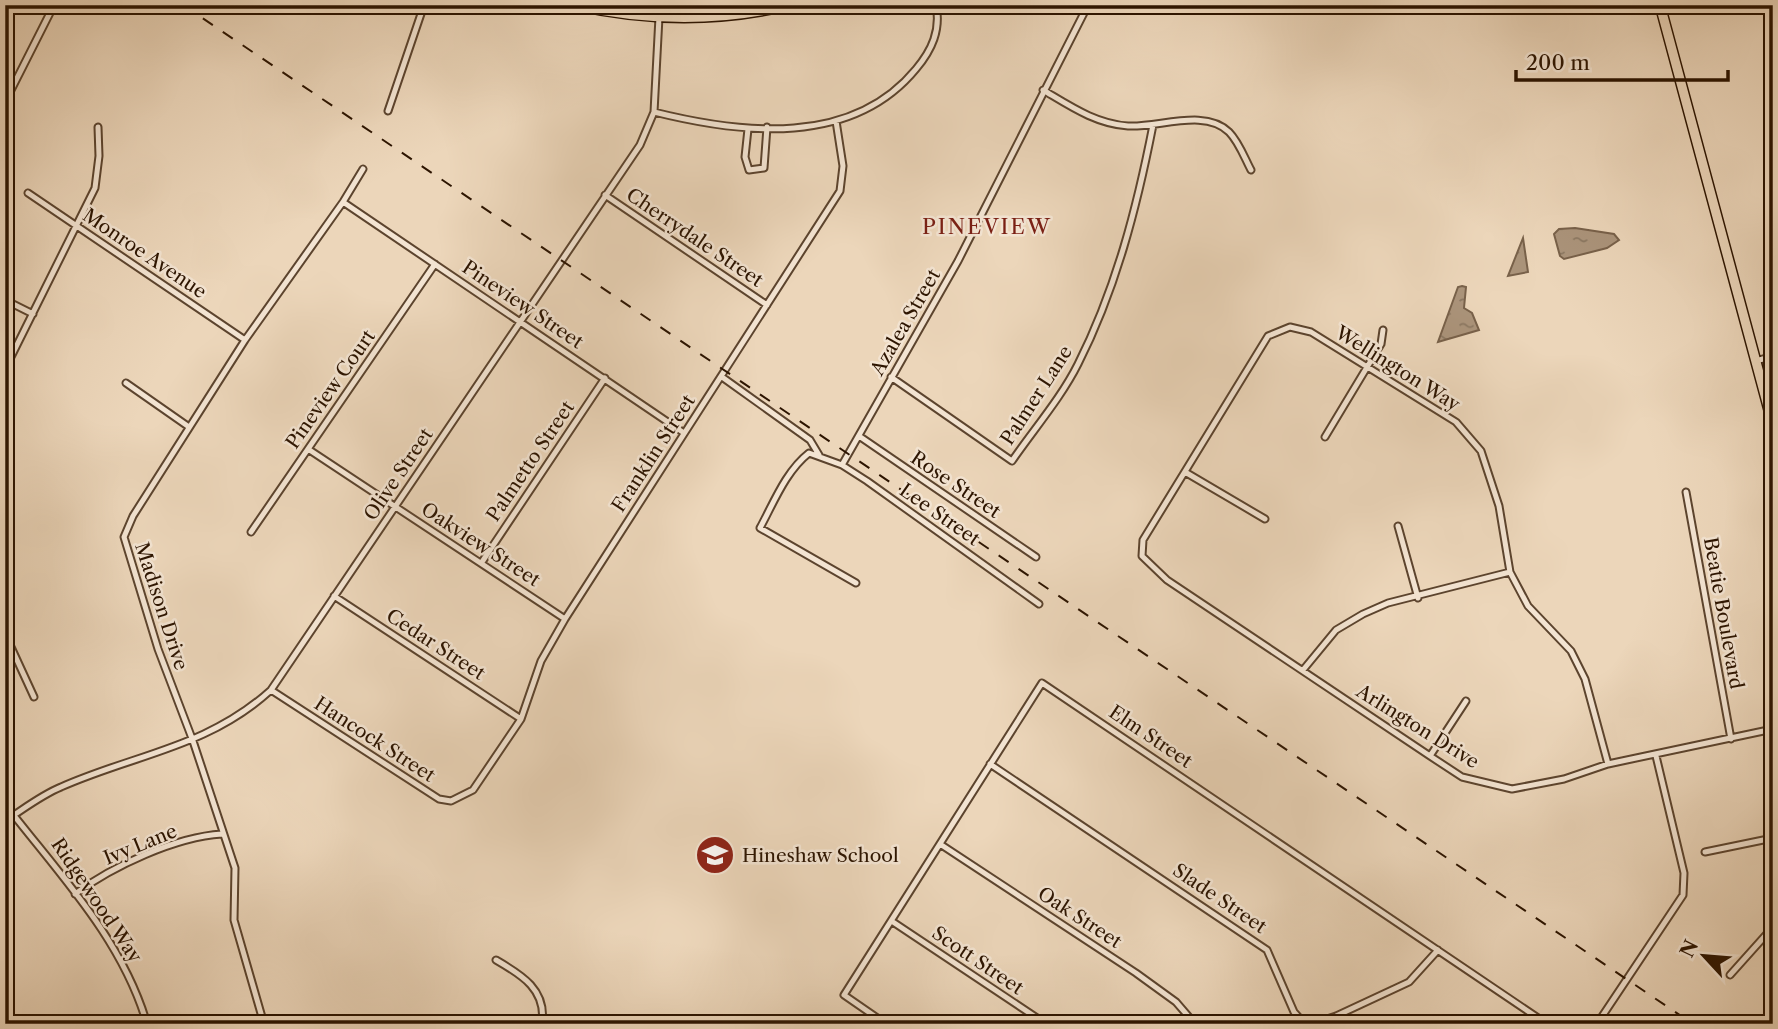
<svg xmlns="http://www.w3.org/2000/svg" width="1778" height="1029" font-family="'Libre Caslon Text',serif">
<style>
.water{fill:url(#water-ripples);stroke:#78614a;stroke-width:2}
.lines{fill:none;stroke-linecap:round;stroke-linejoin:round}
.street-casing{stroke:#5c442e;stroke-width:9}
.primary-casing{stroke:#2c1400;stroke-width:12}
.street{stroke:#f3e4d2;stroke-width:5}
.primary{stroke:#ecd6ba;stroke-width:9}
.rail{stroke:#2c1400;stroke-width:2;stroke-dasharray:12 12;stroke-linecap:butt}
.labels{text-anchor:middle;stroke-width:5;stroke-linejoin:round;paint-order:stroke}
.street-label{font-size:19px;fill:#2c1400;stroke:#f3e4d2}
.poi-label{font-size:19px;fill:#2c1400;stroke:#f3e4d2;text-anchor:start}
.neighbourhood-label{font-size:21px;letter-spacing:2px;fill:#7a1f14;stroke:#f3e4d2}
</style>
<defs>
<pattern id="water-ripples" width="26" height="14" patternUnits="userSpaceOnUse" patternTransform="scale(1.75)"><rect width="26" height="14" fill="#ab947b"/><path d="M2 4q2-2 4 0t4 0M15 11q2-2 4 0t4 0" fill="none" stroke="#8b7862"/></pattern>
</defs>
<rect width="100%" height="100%" fill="#ecd6ba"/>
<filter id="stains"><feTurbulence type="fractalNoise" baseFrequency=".00286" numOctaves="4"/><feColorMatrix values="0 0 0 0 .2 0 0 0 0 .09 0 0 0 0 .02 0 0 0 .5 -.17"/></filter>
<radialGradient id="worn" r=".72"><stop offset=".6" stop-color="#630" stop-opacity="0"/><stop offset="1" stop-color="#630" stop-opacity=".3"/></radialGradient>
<path class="water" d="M1575,228L1614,234L1619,240L1607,248L1564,259L1560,256L1554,234L1559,229Z
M1523,238L1528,272L1508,276Z
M1462,286L1466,287L1464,308L1472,313L1479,330L1438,342L1458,287Z"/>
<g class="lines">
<defs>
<path id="street" d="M1043,90C1070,106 1096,124 1128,126C1158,128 1205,108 1229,132C1239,142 1245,159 1251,170
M5,102L54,5
M388,111L424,5
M654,112C742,134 852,147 916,69C932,50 941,30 936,5
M748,129L745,157L749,170L764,168L767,127
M28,193L245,340
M605,195L767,305
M343,202L684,433
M5,300L33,314
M1756,361L1773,356
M5,369L95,188L99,156L98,127
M722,377L810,440L819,455
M891,377L1012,461C1034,429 1061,398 1078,364C1116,289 1137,207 1153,125
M126,383L189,427
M859,436L1036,557
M1325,437L1381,344L1383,330
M308,449L565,619
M842,465L958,261L1088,5
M1185,472L1265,519
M1686,492L1731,739
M1398,526L1418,598
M251,532L435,264
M482,562L605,378
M856,583L760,528C774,502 786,471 809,453L842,465L867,481L1039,604
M334,596L521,719
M5,634L34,697
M1303,670L1336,630L1363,614L1388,603L1510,572
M271,690L439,799L451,801L473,790L521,719L541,661L565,619L840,191L843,166L836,121
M1430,756L1466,701
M990,764L1267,950L1294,1012L1303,1022L1312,1024L1336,1016L1409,982L1438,950
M1608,764L1585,679L1571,651L1528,606L1510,572L1499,506L1481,451L1456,422L1311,332L1290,327L1268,336L1143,540L1142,556L1167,580L1430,756L1462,777L1512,789L1564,779L1608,764L1773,729
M5,804C58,873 122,938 147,1024
M14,815C29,805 44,794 61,787C135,754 207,748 271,690L640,145L654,112L659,17
M940,844L1136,973L1176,1002L1195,1024
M1705,852L1773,838
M75,894C113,866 175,837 222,834
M893,922L1046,1024
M496,960C522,975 547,990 542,1024
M1730,975L1773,927
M264,1024L234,920L235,868L193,741L158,649L124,537L133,516L245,340L343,202L363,169
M886,1024L844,995L1042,683L1547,1024
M1597,1024L1683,895L1684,873L1656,756"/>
<path id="primary" d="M575,5C646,21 719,22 790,5
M1660,5L1773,425"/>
</defs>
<use href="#street" class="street-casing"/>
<use href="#primary" class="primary-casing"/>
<use href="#street" class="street"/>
<use href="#primary" class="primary"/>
<path class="rail" d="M183,5L1693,1024"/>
</g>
<defs>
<symbol id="school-disc" viewBox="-11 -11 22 22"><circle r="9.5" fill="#8f2418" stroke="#f3e4d2"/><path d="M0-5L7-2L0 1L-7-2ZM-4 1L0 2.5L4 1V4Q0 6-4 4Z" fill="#fff"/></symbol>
</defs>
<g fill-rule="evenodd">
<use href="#school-disc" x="693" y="833" width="44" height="44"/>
</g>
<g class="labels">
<g class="street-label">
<text transform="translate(695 237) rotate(34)" y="7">Cherrydale Street</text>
<text transform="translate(145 253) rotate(34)" y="7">Monroe Avenue</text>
<text transform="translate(523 304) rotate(34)" y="7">Pineview Street</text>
<text transform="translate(905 322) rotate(-60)" y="7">Azalea Street</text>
<text transform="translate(1398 368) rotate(32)" y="7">Wellington Way</text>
<text transform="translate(330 389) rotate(-55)" y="7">Pineview Court</text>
<text transform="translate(1036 395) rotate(-57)" y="7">Palmer Lane</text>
<text transform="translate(653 453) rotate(-57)" y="7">Franklin Street</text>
<text transform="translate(530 461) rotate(-56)" y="7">Palmetto Street</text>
<text transform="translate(398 474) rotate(-56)" y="7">Olive Street</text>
<text transform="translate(956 484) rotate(34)" y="7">Rose Street</text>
<text transform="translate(940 514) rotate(35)" y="7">Lee Street</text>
<text transform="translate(481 544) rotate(33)" y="7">Oakview Street</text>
<text transform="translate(162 606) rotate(72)" y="7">Madison Drive</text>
<text transform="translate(1724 613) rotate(80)" y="7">Beatie Boulevard</text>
<text transform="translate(436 644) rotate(33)" y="7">Cedar Street</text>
<text transform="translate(1418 726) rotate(32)" y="7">Arlington Drive</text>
<text transform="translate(1151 736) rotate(34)" y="7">Elm Street</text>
<text transform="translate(375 739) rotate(33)" y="7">Hancock Street</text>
<text transform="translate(140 844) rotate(-22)" y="7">Ivy Lane</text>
<text transform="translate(1220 898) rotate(34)" y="7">Slade Street</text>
<text transform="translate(97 900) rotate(56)" y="7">Ridgewood Way</text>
<text transform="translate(1080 917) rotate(33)" y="7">Oak Street</text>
<text transform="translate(978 960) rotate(34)" y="7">Scott Street</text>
</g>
<g class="poi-label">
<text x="742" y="862">Hineshaw School</text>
</g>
<g class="neighbourhood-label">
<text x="987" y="234">PINEVIEW</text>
</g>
</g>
<rect width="1778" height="1029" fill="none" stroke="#ecd6ba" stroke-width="28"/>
<rect x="7" y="7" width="1764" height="1015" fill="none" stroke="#2c1400" stroke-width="3.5"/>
<rect x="14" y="14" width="1750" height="1001" fill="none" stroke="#2c1400" stroke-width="2"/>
<g transform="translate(1704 956) rotate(296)" stroke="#f3e4d2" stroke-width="5" paint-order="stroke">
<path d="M0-5L12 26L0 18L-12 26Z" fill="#2c1400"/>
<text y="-10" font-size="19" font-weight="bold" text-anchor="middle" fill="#2c1400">N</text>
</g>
<path d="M1516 70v10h212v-10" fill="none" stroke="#2c1400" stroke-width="3.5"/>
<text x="1526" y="70" font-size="21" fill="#2c1400" stroke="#f3e4d2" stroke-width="5" paint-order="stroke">200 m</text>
<rect width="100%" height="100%" filter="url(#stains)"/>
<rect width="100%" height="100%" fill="url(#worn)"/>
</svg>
